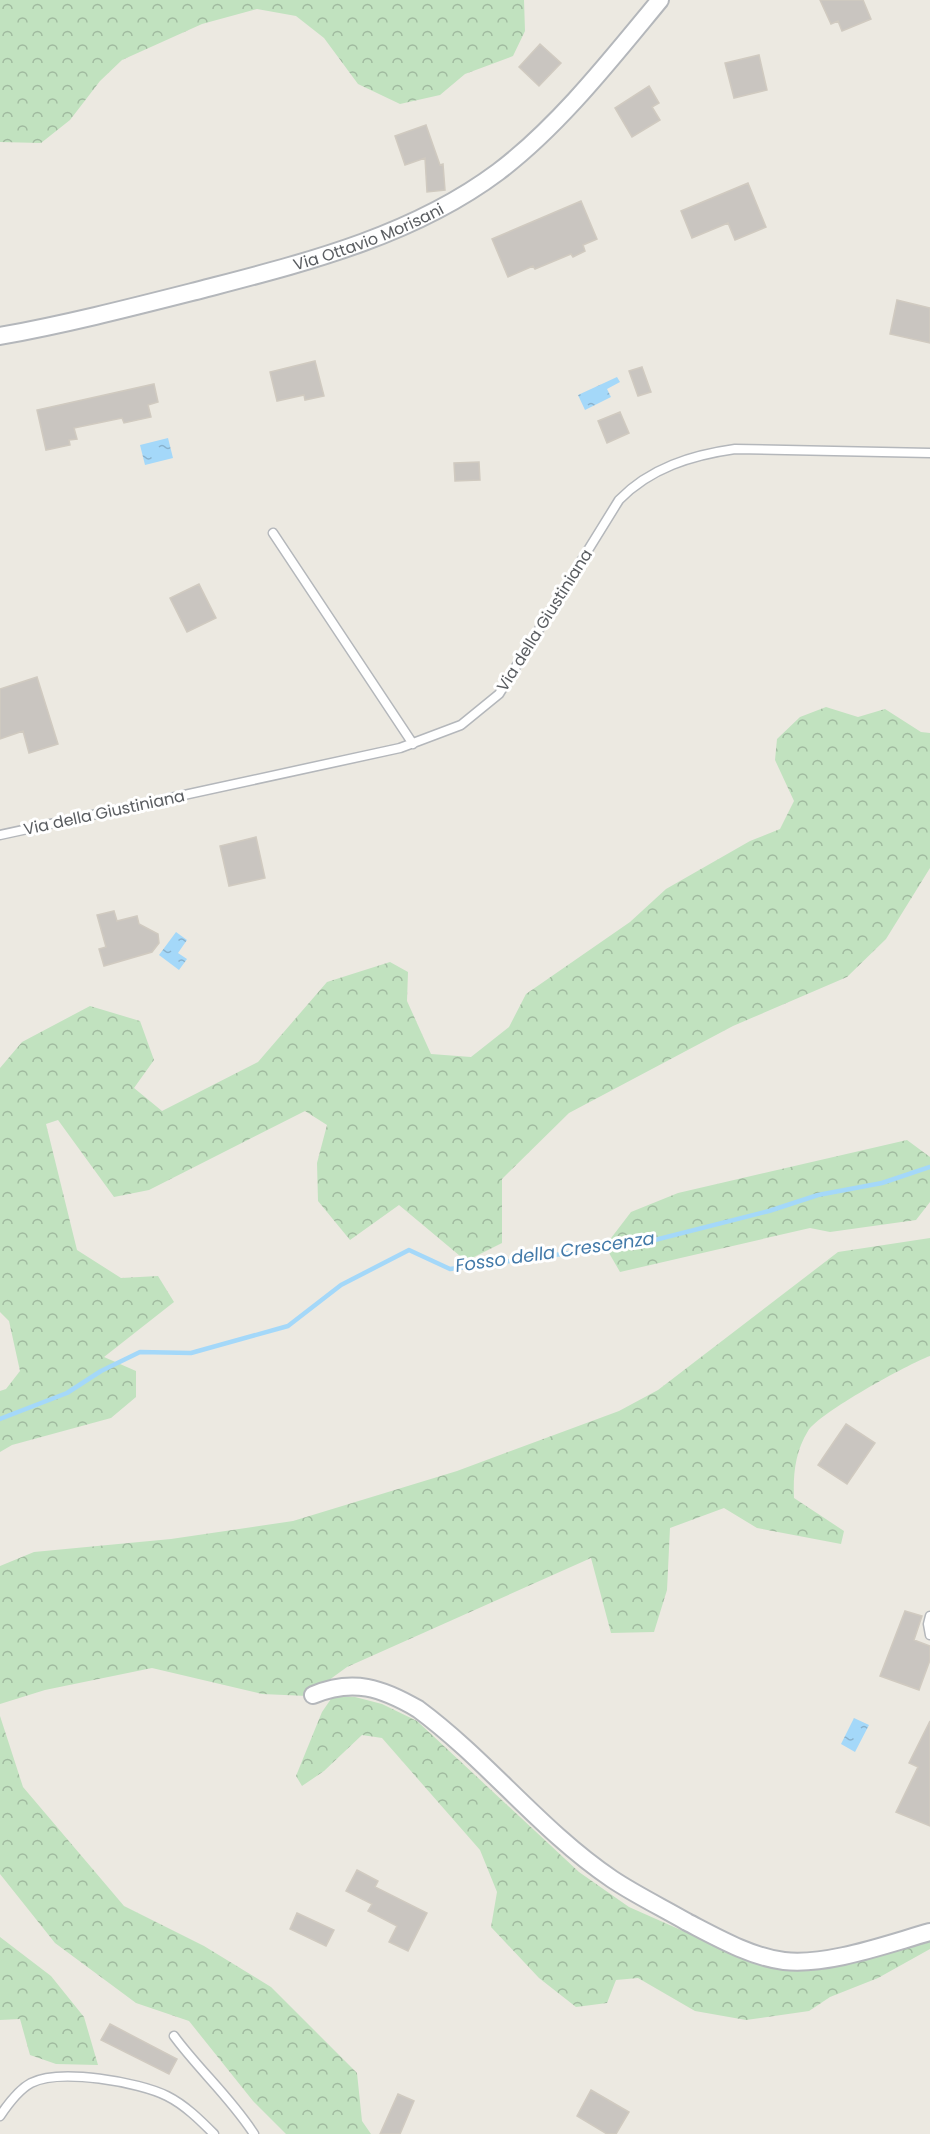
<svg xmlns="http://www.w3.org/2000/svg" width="930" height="2134" font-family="Poppins,sans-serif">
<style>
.forest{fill:url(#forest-crowns)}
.water{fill:url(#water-ripples)}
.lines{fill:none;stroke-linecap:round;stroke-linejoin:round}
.stream{stroke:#a4d8f9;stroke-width:4.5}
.building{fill:#c9c5c0;stroke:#d0cac0;stroke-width:1.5}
.service-casing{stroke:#b4b7bb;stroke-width:11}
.minor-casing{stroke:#b4b7bb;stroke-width:20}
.service{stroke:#fff;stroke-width:8}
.minor{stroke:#fff;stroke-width:16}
.labels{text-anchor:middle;stroke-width:6;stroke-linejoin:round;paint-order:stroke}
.street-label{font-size:16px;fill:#5a5d61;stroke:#fff}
.water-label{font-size:18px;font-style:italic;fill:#437aa9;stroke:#fff}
</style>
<defs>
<pattern id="forest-crowns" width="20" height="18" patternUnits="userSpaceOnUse" patternTransform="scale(1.5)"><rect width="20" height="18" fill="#c1e2bf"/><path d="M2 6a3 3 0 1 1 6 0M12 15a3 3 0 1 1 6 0" fill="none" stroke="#a0ba9f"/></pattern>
<pattern id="water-ripples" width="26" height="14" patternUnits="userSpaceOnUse" patternTransform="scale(1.5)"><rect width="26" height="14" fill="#a4d8f9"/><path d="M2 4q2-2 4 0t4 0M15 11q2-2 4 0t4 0" fill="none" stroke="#89b2cd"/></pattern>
</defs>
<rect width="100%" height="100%" fill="#ece9e1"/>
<path class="forest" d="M0,0H524L525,31L513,56L465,74L440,95L400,104L358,84L324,38L296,16L257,9L202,24L122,60L100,81L70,120L41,143L0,142Z
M826,707L858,717L885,709L921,732L930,733V868L886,939L847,977L733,1026L569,1113L502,1179V1243L466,1261L399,1205L350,1240L318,1201L317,1163L327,1125L305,1111L149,1190L114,1197L58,1120L46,1124L77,1250L121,1278L158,1276L174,1302L104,1357L136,1371V1397L111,1418L12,1445L0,1452V1391L6,1389L20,1371L9,1321L0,1312V1068L22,1042L90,1006L140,1021L154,1060L134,1088L162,1111L258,1062L327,982L390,962L408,972L407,1001L431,1054L471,1057L509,1027L526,994L630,922L666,889L750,841L780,829L794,801L775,760L777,739L800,717Z
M907,1140L930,1157V1202L916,1220L830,1232L810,1228L620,1272L605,1246L631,1212L678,1193Z
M930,1238V1356C908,1364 819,1413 808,1431C795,1452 793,1475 794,1498L844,1531L841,1544L757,1528L724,1508L670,1528L667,1590L654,1632L611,1633L591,1558L347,1667L307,1696L262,1694L152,1668L45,1690L0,1704V1566L34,1552L171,1539L293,1521L457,1471L619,1411L658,1390L838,1252Z
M333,1696L355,1697L382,1704L417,1721L579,1872L629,1907L744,1958L791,1970L818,1967L930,1938V1949L878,1978L830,1997L809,2011L746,2020L695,2011L638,1978L616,1980L607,2003L576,2007L539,1978L491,1927L497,1892L480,1850L382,1738L362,1735L324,1771L302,1786L296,1776L322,1712Z
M0,1716L23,1787L124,1906L204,1946L271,1987L357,2073L362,2121L371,2134H286L253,2101L189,2021L136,2003L55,1943L0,1874Z
M0,1937L51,1976L84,2017L98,2065L56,2064L30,2055L20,2019L0,2020Z"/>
<path class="water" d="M617,377L620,382L607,389L611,397L585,410L578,395Z
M168,438L173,458L145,465L140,445Z
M176,932L187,940L178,953L187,959L179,970L159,955Z
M854,1718L869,1725L855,1752L841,1744Z"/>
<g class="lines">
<path class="stream" d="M0,1419L67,1393L101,1371L140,1352L191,1353L288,1326L341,1285L409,1250L450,1269L643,1243L769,1211L818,1195L882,1183L930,1167"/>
</g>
<path class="building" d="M820,0H863L871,19L842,31L838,21L831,24Z
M540,44L561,63L539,86L519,67Z
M759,55L767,90L734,98L725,63Z
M649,86L659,103L652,107L660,120L632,137L615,108Z
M426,125L440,165L443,164L445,190L427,192L425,158L405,165L395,136Z
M748,183L766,227L735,240L728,223L692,238L681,211Z
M581,201L597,239L583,245L585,251L573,257L571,254L535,269L533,266L508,277L492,239Z
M897,300L930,308V343L890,334Z
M315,361L324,396L305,400L304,395L277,401L270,372Z
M642,367L651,392L638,396L629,371Z
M154,384L158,402L148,405L151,417L124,423L122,418L74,428L77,439L69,440L70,445L46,450L37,410Z
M620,412L629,433L607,443L598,421Z
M479,462L480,480L455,481L454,463Z
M199,584L216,618L187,632L170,598Z
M37,677L58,744L29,753L23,731L0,739V689Z
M256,837L265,878L229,886L220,846Z
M114,911L117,921L137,916L139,924L158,934L159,943L152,952L104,966L99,949L106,947L97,915Z
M846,1424L875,1443L847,1484L818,1465Z
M905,1611L922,1616L914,1640L930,1646V1660L919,1690L880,1676Z
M930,1721V1826L896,1812L918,1767L909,1763Z
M357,1870L378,1881L375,1887L427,1913L408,1951L389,1942L397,1926L368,1911L372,1904L346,1891Z
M297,1913L334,1930L326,1946L290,1929Z
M110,2024L177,2059L169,2074L101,2040Z
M591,2090L629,2112L616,2134H607L577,2116Z
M398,2094L414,2101L400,2134H380Z"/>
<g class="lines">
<defs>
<path id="service" d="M273,533L413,744
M0,835L400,748L461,725L499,694L619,500C650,468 692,455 735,449L930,453
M930,1616L928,1624L930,1635
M174,2036C199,2070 231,2098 254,2134
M0,2116C8,2104 18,2090 31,2083C60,2068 139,2082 167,2096C185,2105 200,2120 214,2134"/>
<g id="minor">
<path id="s1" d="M0,336C67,324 133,307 200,290C303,263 411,237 498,172C559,126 612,58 660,0"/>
<path d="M313,1695C353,1678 382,1688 418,1709C487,1760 541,1831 612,1879C636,1895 663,1908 687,1922C716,1937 751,1957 784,1961C828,1966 887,1944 930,1932"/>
</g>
</defs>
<use href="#service" class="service-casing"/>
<use href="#minor" class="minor-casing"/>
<use href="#service" class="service"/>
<use href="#minor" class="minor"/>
</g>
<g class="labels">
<g class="street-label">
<text dy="6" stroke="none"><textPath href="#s1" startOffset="382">Via Ottavio Morisani</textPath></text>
<text transform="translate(544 620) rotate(-58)" y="6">Via della Giustiniana</text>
<text transform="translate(104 812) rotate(-12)" y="6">Via della Giustiniana</text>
</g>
<g class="water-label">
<text transform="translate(555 1252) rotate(-8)" y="6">Fosso della Crescenza</text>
</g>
</g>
</svg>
